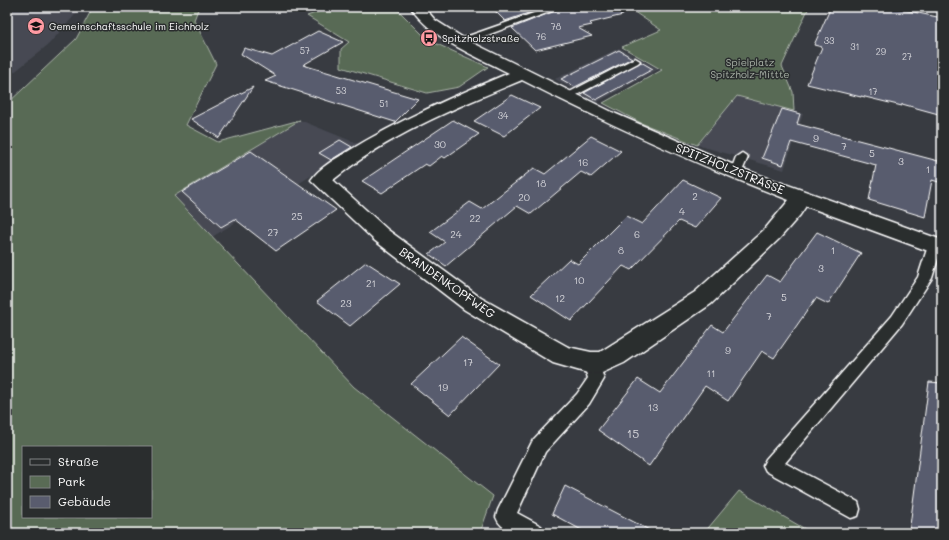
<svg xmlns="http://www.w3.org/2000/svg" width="949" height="540" font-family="Mali,sans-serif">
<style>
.built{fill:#464952}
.green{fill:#596b55;stroke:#acb5aa;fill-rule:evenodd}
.building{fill:#595c6e;stroke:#fff}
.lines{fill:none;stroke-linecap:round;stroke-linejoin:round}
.service-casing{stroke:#fff;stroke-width:3}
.minor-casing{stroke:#fff;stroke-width:3}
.service{fill:#2a2d2e;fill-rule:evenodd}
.minor{fill:#2a2d2e;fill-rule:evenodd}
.labels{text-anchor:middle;stroke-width:3;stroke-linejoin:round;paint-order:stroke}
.far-number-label{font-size:9px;fill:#d6d6db}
.far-poi-label{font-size:10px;fill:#fff;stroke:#2a2d2e;text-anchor:start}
.far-park-label{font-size:10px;fill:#acb5aa;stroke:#2a2d2e}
.number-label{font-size:10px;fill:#d6d6db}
.street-label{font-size:12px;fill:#fff;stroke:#2a2d2e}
.near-number-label{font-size:12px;fill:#d6d6db}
</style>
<rect width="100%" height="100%" fill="#383b41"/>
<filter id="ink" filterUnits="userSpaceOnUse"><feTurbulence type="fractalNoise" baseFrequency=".025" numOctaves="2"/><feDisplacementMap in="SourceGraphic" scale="8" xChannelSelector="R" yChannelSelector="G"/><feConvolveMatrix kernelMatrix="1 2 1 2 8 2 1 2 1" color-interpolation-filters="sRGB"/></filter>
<g filter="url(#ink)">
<path class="built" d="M7,7H82L49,44L7,78Z
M619,48L659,69L596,103L555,79Z
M737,96L803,114L784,170L697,145Z
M300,120L361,145L212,237L174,195Z"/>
<path class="green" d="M93,7H199L194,20L216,64L186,125L218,142L300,120L174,196L354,387L493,496L480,533H7V104L76,39ZM23,447H151V517H23Z
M332,7H375L398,10L428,40L488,67L459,87L427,93L341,67V49L349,42L307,16Z
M627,7H809L782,66L793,92L794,111L737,96L697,145L641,123L603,103L662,70L622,47L661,30Z
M739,491L812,533H704Z"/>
<path class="building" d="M491,7H546L505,21Z
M564,7H623V15L590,23L592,25L578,28L592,36L535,50L512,28Z
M831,7H890L942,18V115L902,104V106L861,96V97L807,84L822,47L814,45Z
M318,31L343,42L303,65L418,99L395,122L265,81L276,76L241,54L244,48L272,56Z
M619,50L632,58L575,87L561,79Z
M641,62L653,69L596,100L584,93Z
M253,87L219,138L191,119Z
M512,95L540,108L504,136L474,121Z
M782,109L800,114L797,124L942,162V183L932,180L925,217L869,200L876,165L791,142L783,165L762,158Z
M453,120L479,134L445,158L442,156L429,166L425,164L382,193L362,181Z
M591,136L621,151L591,177L581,172L531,214L517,206L446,266L429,254L445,242L430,232L470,202L482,209L534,168L545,174Z
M340,140L352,147L331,160L319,153Z
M251,151L336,210L276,251L235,219L221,227L182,192Z
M683,180L721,198L695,228L679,221L631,270L623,266L571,321L531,295L569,259L578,264L626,216L642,224Z
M817,232L861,253L828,304L816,298L774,358L762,351L728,401L705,386L649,466L598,430L638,379L660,393L712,325L723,332L767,275L780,282Z
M366,262L400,284L350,326L317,301Z
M461,337L499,364L450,415L411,384Z
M929,382L942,383V533H909Z
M565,486L655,533H587L552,514Z"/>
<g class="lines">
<defs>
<path id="service" d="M551,7H563L463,44L460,45L455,42L457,40Z
M635,58L640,61L638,63L569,99H561L560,97Z
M742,153L748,157L740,176H732L730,173L736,157Z
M935,241L940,243L942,246L932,278L902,324L785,463L858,502L860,509L858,516L851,518L766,471L763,465L766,459L892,316L918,277L928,246L930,243Z
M591,356L597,358L604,379L589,404L545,452L517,513L541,526L544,533C526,533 503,536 496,517L498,510L533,440L577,394L588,378L583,363L585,358Z"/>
<path id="minor" d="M410,7H424L435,20L465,39L616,114L743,169L942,240V256L806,206L800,215L779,239L711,304L624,363L602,373L591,374L553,363L465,310L374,240L311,180C319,168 335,159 347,152C399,120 454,96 509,73C474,55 433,40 410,7ZM522,80C609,124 697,165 789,200L765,229L695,292L600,352H591L568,347L481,298L388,230L333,180C388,135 457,107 522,80Z"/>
</defs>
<use href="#service" class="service-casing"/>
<use href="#minor" class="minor-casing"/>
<use href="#service" class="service"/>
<use href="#minor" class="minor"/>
</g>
</g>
<defs>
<symbol id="school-disc" viewBox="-11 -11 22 22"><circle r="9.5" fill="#ff9aa2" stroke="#2a2d2e"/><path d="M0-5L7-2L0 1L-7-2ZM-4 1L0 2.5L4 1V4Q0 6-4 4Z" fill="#111"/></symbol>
<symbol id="bus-disc" viewBox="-11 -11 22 22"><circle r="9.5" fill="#ff9aa2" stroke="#2a2d2e"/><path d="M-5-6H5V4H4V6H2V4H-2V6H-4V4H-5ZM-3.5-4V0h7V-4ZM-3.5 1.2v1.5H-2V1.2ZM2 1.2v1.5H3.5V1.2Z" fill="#111"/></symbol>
</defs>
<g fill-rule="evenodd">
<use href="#school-disc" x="26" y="16" width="20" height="20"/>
<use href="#bus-disc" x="419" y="28" width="20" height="20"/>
</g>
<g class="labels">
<g class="far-number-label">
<text x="556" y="30">78</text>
<text x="541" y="40">76</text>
<text x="829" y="44">33</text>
<text x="855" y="50">31</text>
<text x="305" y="54">57</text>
<text x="881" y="55">29</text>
<text x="907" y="60">27</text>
<text x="341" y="94">53</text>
<text x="873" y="95">17</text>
<text x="384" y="107">51</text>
<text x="503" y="119">34</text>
</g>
<g class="far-poi-label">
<text x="49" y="30">Gemeinschaftsschule im Eichholz</text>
<text x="442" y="42">Spitzholzstraße</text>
</g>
<g class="far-park-label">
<text x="750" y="66">Spielplatz<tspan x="750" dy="12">Spitzholz-Mittte</tspan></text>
</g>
<g class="number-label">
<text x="816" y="142">9</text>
<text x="440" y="148">30</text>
<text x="844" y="150">7</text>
<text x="872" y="157">5</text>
<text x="901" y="165">3</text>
<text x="583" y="166">16</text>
<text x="928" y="173">1</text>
<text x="541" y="187">18</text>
<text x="695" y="200">2</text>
<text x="524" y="201">20</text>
<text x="682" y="215">4</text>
<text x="297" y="220">25</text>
<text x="475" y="222">22</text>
<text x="273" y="236">27</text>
<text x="456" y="238">24</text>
<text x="637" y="238">6</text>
<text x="621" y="254">8</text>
<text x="833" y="254">1</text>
<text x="821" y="272">3</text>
<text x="579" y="284">10</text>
<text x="371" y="287">21</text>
<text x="784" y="301">5</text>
<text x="560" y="302">12</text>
<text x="346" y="307">23</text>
<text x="769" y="320">7</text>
<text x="728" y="354">9</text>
<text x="468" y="366">17</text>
<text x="711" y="377">11</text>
<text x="443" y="391">19</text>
<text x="653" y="411">13</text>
</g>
<g class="street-label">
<text transform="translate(730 169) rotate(22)" y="4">SPITZHOLZSTRASSE</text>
<text transform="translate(447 283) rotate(35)" y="4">BRANDENKOPFWEG</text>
</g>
<g class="near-number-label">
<text x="633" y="438">15</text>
</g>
</g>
<rect width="949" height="540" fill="none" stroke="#2a2d2e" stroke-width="24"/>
<rect x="12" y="12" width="925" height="516" fill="none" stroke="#fff" stroke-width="1.5" filter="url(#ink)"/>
<rect x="22" y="446" width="130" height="72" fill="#2a2d2e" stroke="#7f8182"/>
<rect x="30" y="459" width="20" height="6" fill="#2a2d2e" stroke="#7f8182"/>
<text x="58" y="466" font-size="12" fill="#ffffff">Straße</text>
<rect x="30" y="476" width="20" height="12" fill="#596b55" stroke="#7f8182"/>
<text x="58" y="486" font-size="12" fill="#ffffff">Park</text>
<rect x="30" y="496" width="20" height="12" fill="#595c6e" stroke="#7f8182"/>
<text x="58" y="506" font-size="12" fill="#ffffff">Gebäude</text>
</svg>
